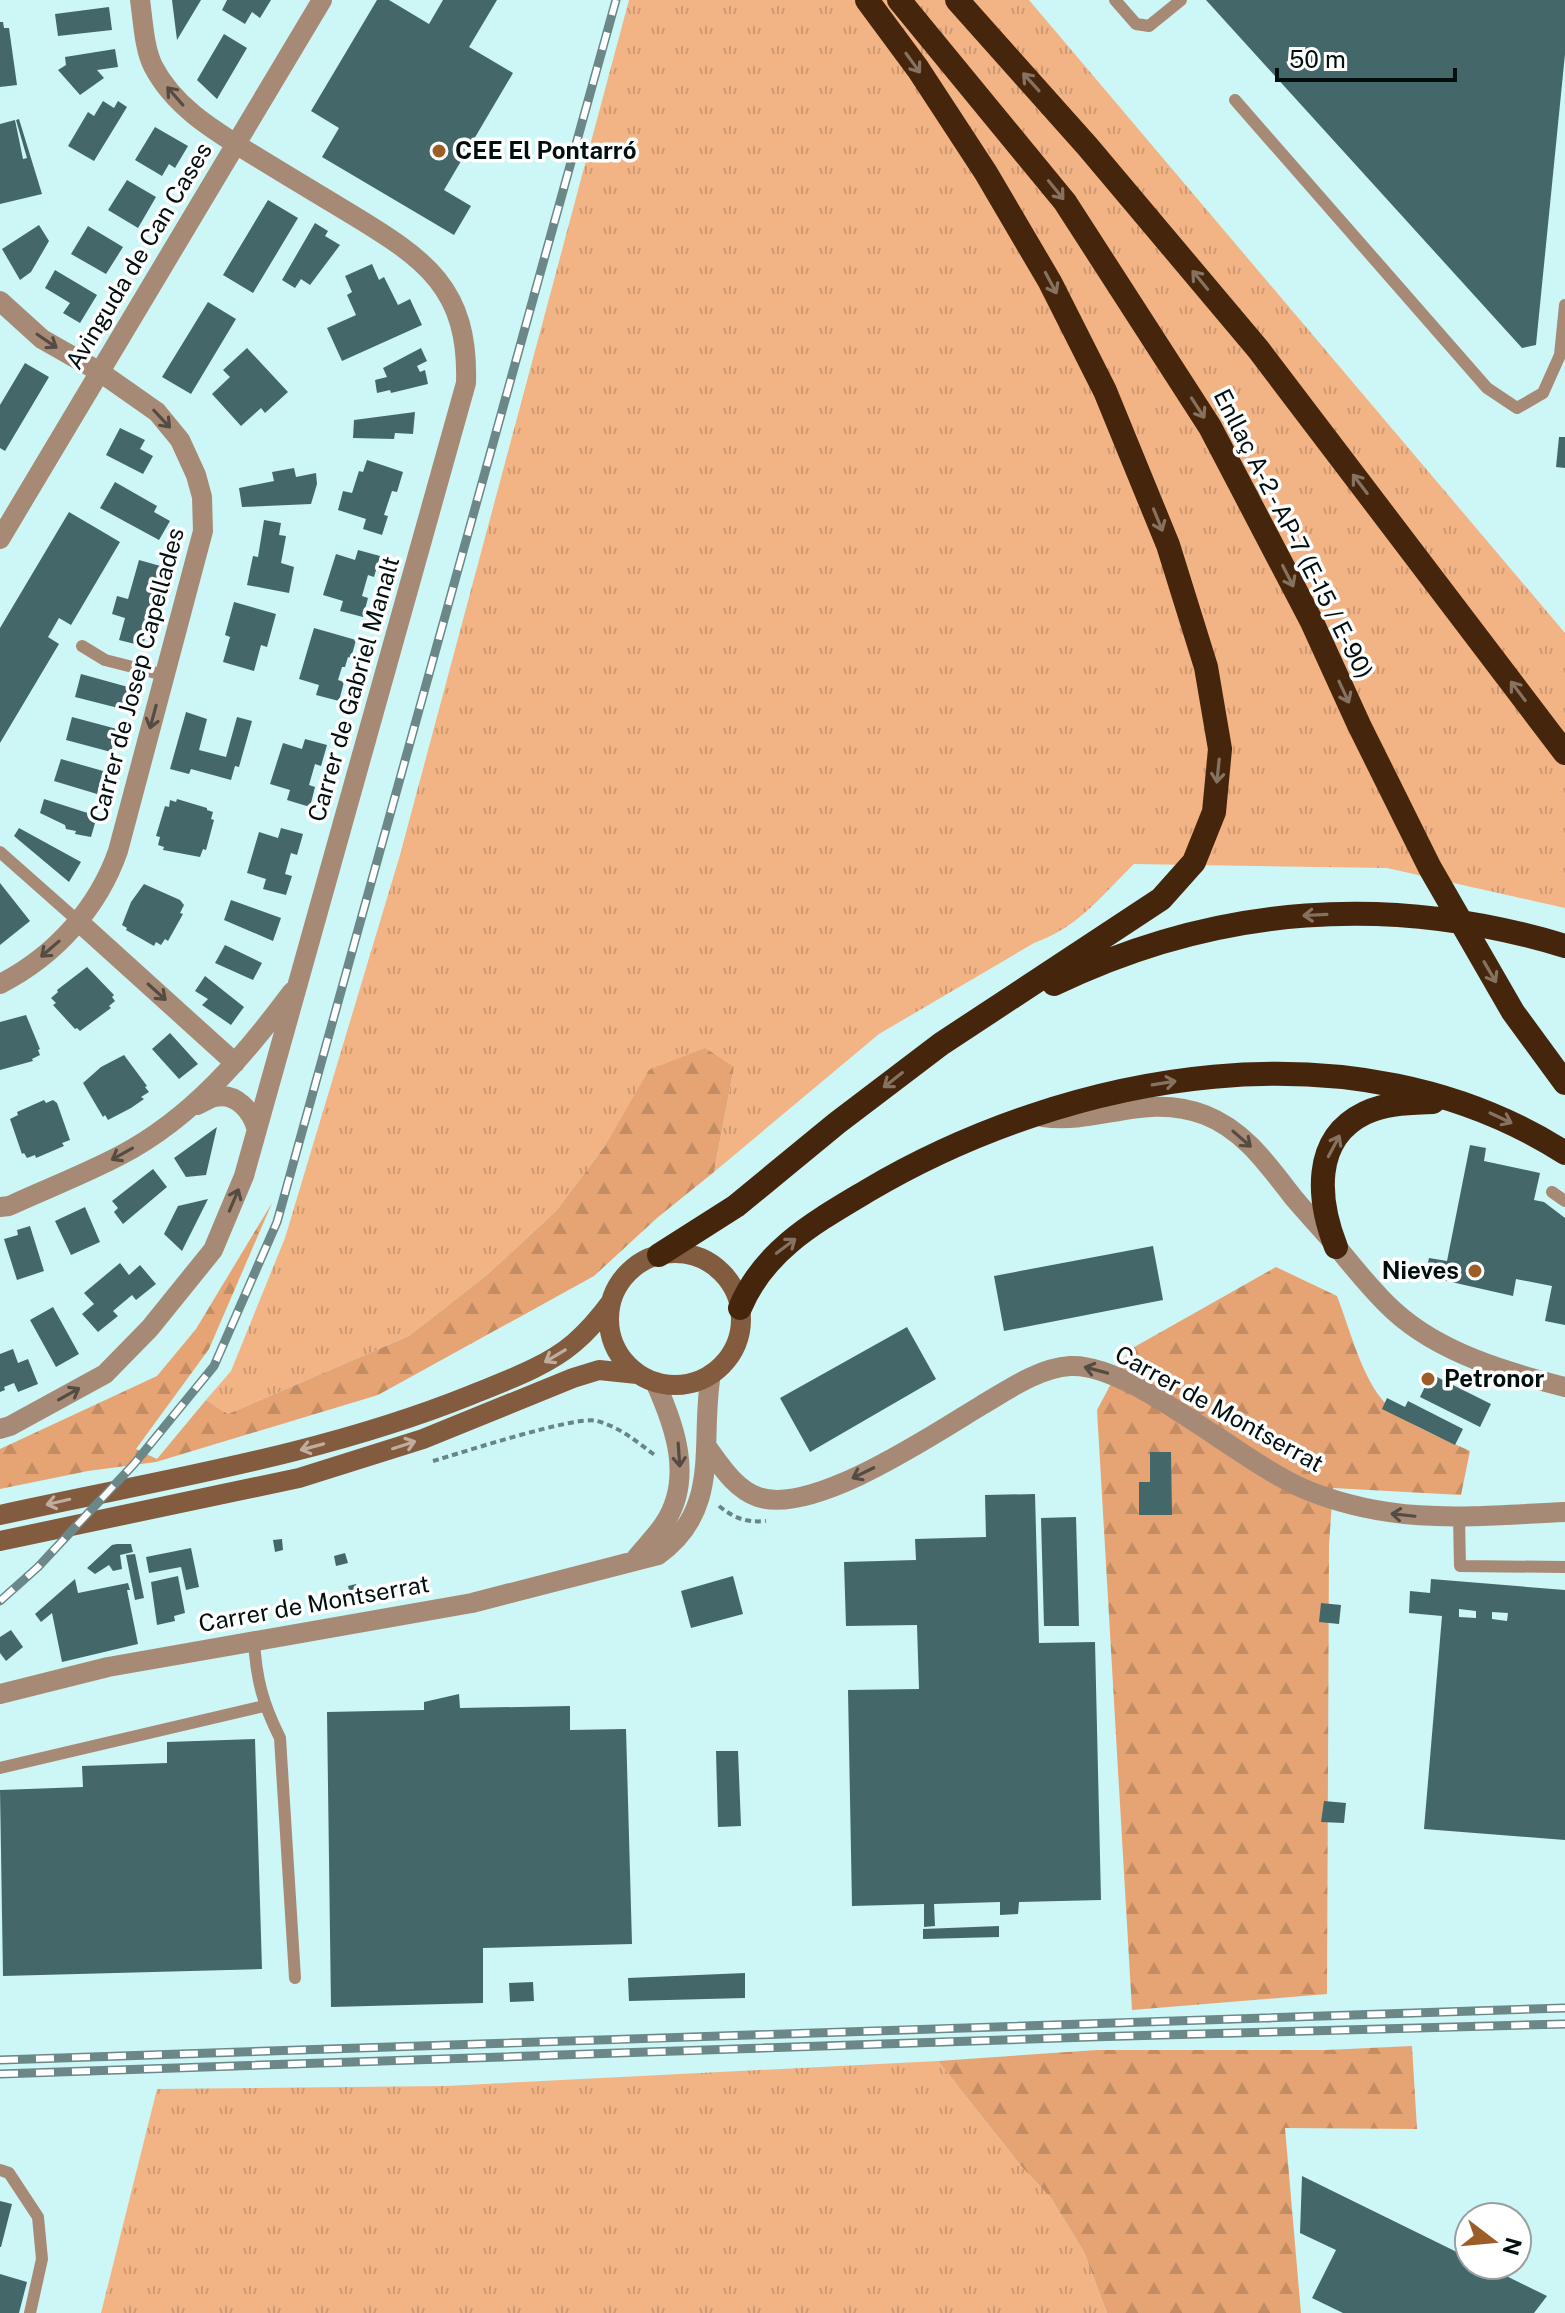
<svg xmlns="http://www.w3.org/2000/svg" width="1565" height="2313" font-family="'Public Sans',sans-serif">
<style>
.grass{fill:url(#grass-tufts)}
.forest{fill:url(#forest-firs)}
.building{fill:#446869;fill-rule:evenodd}
.lines{fill:none;stroke-linecap:round;stroke-linejoin:round}
.path{stroke:#698585;stroke-width:4;stroke-dasharray:6 4;stroke-linecap:butt}
.lane{stroke:#a78a76;stroke-width:12}
.street{stroke:#a78a76;stroke-width:20}
.secondary{stroke:#835b3e;stroke-width:20}
.highway{stroke:#45260c;stroke-width:24}
.rail-casing{stroke:#6b8787;stroke-width:9}
.rail{stroke:#fff;stroke-width:6;stroke-dasharray:18;stroke-linecap:butt}
.oneway{stroke:#867261}
.oneway2{stroke:#544c42}
.oneway3{stroke:#c1ad9e}
.poi-dot{fill:#9d5d27;stroke:#fff;stroke-width:3}
.labels{text-anchor:middle;stroke-width:7;stroke-linejoin:round;paint-order:stroke}
.poi-label{font-size:24px;font-weight:bold;fill:#020f0f;stroke:#fff;text-anchor:start}
.street-label{font-size:24px;fill:#020f0f;stroke:#fff}
</style>
<defs>
<pattern id="grass-tufts" width="24" height="20" patternUnits="userSpaceOnUse" patternTransform="scale(2)"><rect width="24" height="20" fill="#f2b385"/><path d="M3 7l-1-3M5 7V3M7 7l1-3M15 17l-1-3M17 17v-4M19 17l1-3" fill="none" stroke="#ce9972"/></pattern>
<pattern id="forest-firs" width="22" height="20" patternUnits="userSpaceOnUse" patternTransform="scale(2)"><rect width="22" height="20" fill="#e6a474"/><path d="M5 1l3.5 6h-7zM16 11l3.5 6h-7z" fill="#c48c63"/></pattern>
</defs>
<rect width="100%" height="100%" fill="#cdf6f6"/>
<path class="grass" d="M629,0H1029L1565,633V908L1387,868L1134,864C1101,896 1079,927 1034,943L879,1034L714,1172L734,1067L605,1146L556,1211L488,1274L409,1336L228,1414L206,1400L231,1371L285,1238L400,855Z
M938,2061L1022,2167L1051,2198L1084,2252L1107,2313H101L157,2089L446,2086Z"/>
<path class="forest" d="M705,1048L734,1067L714,1172L657,1218L594,1276L378,1395L156,1462L88,1471L0,1489V1449L157,1376L196,1329L272,1203L209,1349L136,1449L157,1459L206,1400L228,1414L409,1336L488,1274L556,1211L605,1146L649,1070Z
M1276,1267L1337,1296C1350,1329 1362,1380 1387,1405C1406,1425 1445,1439 1470,1451L1461,1495L1333,1488L1329,1545L1327,1994L1132,2010L1097,1410L1129,1350Z
M1412,2046L1417,2129L1285,2128L1301,2313H1107L1084,2252L1051,2198L1022,2167L938,2061L1097,2050H1326Z"/>
<path class="building" d="M172,0H201L177,40Z
M227,0H271L260,18L252,12L245,24L222,10Z
M377,0H389L429,24L443,0H497L469,47L513,73L444,190L471,206L454,235L322,157L339,128L311,111Z
M1206,0H1565V54L1536,345L1522,348Z
M109,7L112,30L58,36L55,14Z
M0,22H3L4,28H9L17,85L0,87Z
M224,34L247,48L217,99L197,80Z
M115,49L118,67L97,70L104,78L80,95L58,70L66,65L65,57Z
M103,101L114,108L118,101L127,107L94,161L68,146L88,112L94,116Z
M19,119L42,194L0,204V124L15,120L23,159L27,158L16,120Z
M155,127L188,146L175,168L169,164L162,176L135,160Z
M127,180L156,197L138,228L108,210Z
M268,200L298,218L253,293L223,275Z
M315,223L328,231L325,236L340,245L310,285L301,279L295,288L282,280Z
M39,225L49,241L31,272L20,280L2,249Z
M88,226L123,247L106,274L71,254Z
M372,264L379,280L384,277L398,305L410,299L422,325L342,361L327,328L356,315L347,295L352,292L345,276Z
M55,270L97,295L80,323L63,313L70,303L45,288Z
M208,302L236,319L191,394L162,377Z
M247,348L288,392L265,413L261,408L241,426L212,394L230,377L223,370Z
M421,348L427,361L417,366L420,372L425,370L428,384L391,393L390,390L377,393L375,380L387,377L383,368Z
M25,363L49,377L5,451L0,448V405Z
M415,412L413,434L395,433L394,439L353,438L354,420Z
M120,428L145,440L140,449L153,456L143,474L106,455Z
M1559,437H1565V468L1556,467Z
M367,460L403,472L397,492L392,491L384,515L388,516L382,535L363,529L366,519L338,510L343,491L352,493L359,471L363,472Z
M294,468L296,477L316,473L317,484L311,504L242,507L239,488L274,481L272,472Z
M115,482L157,506L154,512L170,521L159,540L100,508Z
M69,512L120,542L71,625L59,618L48,637L59,644L0,743V628Z
M264,520L281,523L279,535L286,536L281,563L294,567L289,593L247,585L253,556L258,557Z
M358,550L380,556L374,577L368,575L362,596L368,598L363,617L340,611L343,601L323,595L336,554L355,560Z
M139,560L164,567L143,646L119,640L125,618L112,614L117,596L128,599Z
M234,602L276,614L267,647L261,645L254,671L223,662L230,637L225,635Z
M314,628L356,640L351,658L348,657L345,667H342L338,680L344,682L339,701L316,695L319,685L299,679Z
M81,674L128,687L127,691L130,692L126,710L75,697Z
M186,712L207,719L199,750L226,757L237,717L252,721L239,767L235,766L231,780L191,769L189,774L170,769Z
M72,717L117,729L111,752L66,740Z
M305,739L327,745L321,766L315,764L309,785L315,787L310,807L287,800L290,790L270,784L283,743L302,749Z
M61,759L103,771L97,794L54,781Z
M44,799L97,816L91,837L75,834L76,831L66,829L65,825L40,813Z
M177,799L207,808V810L213,812L211,819L214,820L206,850L203,849L200,857L163,850L164,847L158,845L160,837L156,836L165,806L169,807L170,800L176,802Z
M19,828L81,862L69,882L14,836Z
M281,828L303,834L297,855L291,853L285,874L292,876L286,895L263,889L266,879L247,873L259,832L278,838Z
M0,883L30,921L0,945Z
M144,884L180,900L184,905L180,913L183,914L168,941L165,939L161,945L156,942L154,946L126,930L127,928L122,925L131,902Z
M231,900L281,918L273,941L224,920Z
M225,945L262,963L253,980L215,963Z
M87,967L114,995L112,997L115,1001L109,1006L111,1008L80,1031L77,1028L75,1029L53,1005L56,1003L51,998L58,992L57,990Z
M205,976L244,1007L231,1025L202,1005L208,999L195,991Z
M26,1015L40,1049L38,1050L40,1055L32,1059L33,1061L0,1070V1022Z
M170,1033L198,1064L179,1079L152,1049Z
M124,1055L147,1086L145,1087L149,1092L141,1097L144,1099L131,1108L108,1120L105,1115L103,1117L83,1083L101,1067Z
M44,1100L46,1103L53,1100L57,1103L70,1140L62,1143L64,1146L36,1158L35,1155L27,1158L24,1153L22,1154L10,1119L18,1115L17,1112Z
M217,1127L206,1175L186,1177L174,1158Z
M1470,1145L1486,1148L1484,1161L1540,1173L1534,1200L1544,1202L1565,1218V1325L1545,1321L1552,1286L1516,1279L1513,1296L1425,1276L1429,1258L1447,1261Z
M153,1169L167,1187L123,1224L114,1212L118,1208L112,1201Z
M208,1199L182,1251L164,1234L178,1206Z
M85,1207L100,1242L71,1255L55,1221Z
M30,1226L44,1271L17,1280L4,1239L18,1235L17,1230Z
M1153,1246L1163,1300L1004,1331L994,1276Z
M120,1263L129,1275L140,1265L156,1284L136,1300L132,1295L113,1311L118,1316L98,1332L82,1314L94,1304L84,1293Z
M53,1307L79,1354L56,1367L30,1320Z
M907,1327L936,1379L810,1452L780,1398Z
M13,1349L18,1363L28,1359L38,1384L18,1392L14,1383L4,1387L5,1390L0,1392V1354Z
M1431,1374L1491,1404L1480,1427L1420,1397Z
M1387,1398L1405,1407L1408,1401L1463,1429L1455,1445L1382,1409Z
M1150,1452H1171L1172,1515H1139V1482H1150Z
M1035,1494L1039,1643L1095,1642L1101,1900L1019,1902L1018,1914L1000,1915V1902L934,1904L935,1926L924,1927V1904L852,1906L848,1690L919,1689L917,1625L846,1626L844,1562L916,1560L915,1539L986,1537L985,1495Z
M1076,1517L1079,1626H1044L1041,1518Z
M282,1539L283,1550L275,1552L273,1540Z
M117,1544H131L133,1552L120,1555L122,1569L113,1571L109,1565L95,1574L87,1568L112,1545Z
M191,1548L199,1587L186,1590L181,1567L149,1573L146,1557Z
M345,1553L348,1563L336,1566L334,1556Z
M135,1554L144,1598L135,1600L126,1555Z
M178,1576L185,1613L174,1616L175,1621L157,1625L151,1582Z
M733,1576L743,1614L691,1628L681,1591Z
M75,1579L78,1593L128,1583L130,1590H127L138,1644L62,1662L52,1613L41,1622L35,1614Z
M1431,1579L1565,1590V1840L1424,1829L1442,1616L1409,1613L1410,1591L1430,1593ZM1459,1609L1476,1611V1618L1459,1617ZM1492,1612L1508,1613L1507,1621L1492,1619Z
M356,1584L359,1596L351,1598L348,1586Z
M1321,1603L1341,1605L1339,1624L1319,1622Z
M11,1630L23,1647L6,1661L0,1653V1637Z
M459,1694L460,1708L570,1706V1730L626,1729L632,1944L483,1948V2003L331,2007L327,1712L424,1710V1702Z
M255,1739L262,1969L3,1976L0,1790L83,1787L82,1766L167,1763V1742Z
M716,1751H738L741,1826L718,1827Z
M1324,1801L1346,1803L1344,1823L1321,1822Z
M999,1926V1937L923,1939V1929Z
M745,1973V1998L629,2001L628,1978Z
M533,1982L534,2001L510,2002L509,1983Z
M1302,2176L1469,2258V2265H1484L1547,2296L1534,2313H1343L1312,2298L1336,2250L1300,2233Z
M0,2201L12,2204L1,2247H0Z
M0,2274L27,2282L19,2313H0Z"/>
<g class="lines">
<path class="path" d="M433,1461C461,1453 576,1415 597,1421C620,1427 637,1442 656,1456
M719,1506C734,1518 746,1523 766,1521"/>
<path class="lane" d="M1115,0L1136,24L1149,26L1181,0
M1235,100L1487,388L1517,408L1543,393L1560,355L1565,305
M82,646L105,660L164,675
M0,852L78,921
M1552,1192L1565,1201
M1459,1517L1460,1566L1565,1567
M254,1640C256,1679 263,1704 280,1738L295,1978
M0,1768L264,1706
M0,2170L9,2173L38,2217L42,2259L30,2313"/>
<path class="street" d="M0,301L42,339L100,372L157,412L180,440L196,475L202,497L203,531L118,851C98,908 55,956 0,984
M0,539L322,0
M78,921L235,1063
M197,1105C203,1103 209,1098 215,1097C236,1092 252,1111 257,1130
M1043,1117C1098,1125 1146,1092 1205,1115C1244,1130 1268,1165 1293,1197C1307,1214 1323,1230 1337,1247C1355,1269 1373,1292 1394,1311C1440,1353 1506,1372 1565,1387
M0,1207L9,1206C46,1189 85,1174 121,1155C192,1118 245,1055 292,992
M0,1429L10,1426L105,1374L150,1328L213,1250L244,1176L466,383C469,288 425,259 351,214C316,193 281,172 247,151C210,128 173,105 153,66C144,48 143,20 140,0
M707,1447C721,1466 735,1489 758,1497C813,1516 934,1434 982,1405C1009,1389 1039,1368 1070,1366C1132,1362 1244,1466 1309,1491C1398,1526 1472,1516 1565,1512
M636,1558C645,1547 656,1536 664,1524C694,1479 675,1426 655,1382
M0,1694L108,1667L472,1603L658,1555C723,1509 699,1441 711,1374"/>
<path class="secondary" d="M609 1319a66 66 0 1 1 132 0a66 66 0 1 1-132 0Z
M0,1515C158,1480 320,1456 471,1395C505,1381 546,1367 574,1343C588,1331 600,1317 611,1302
M0,1541L299,1478L423,1439L573,1378L599,1370L637,1374"/>
<path class="highway" d="M899,0L1065,202L1210,427L1312,622L1359,725L1430,868L1513,1012L1565,1083
M957,0L1088,147L1258,349L1565,753
M1054,984C1218,905 1391,893 1565,946
M1336,1247C1318,1201 1311,1139 1365,1113C1385,1103 1410,1103 1433,1102
M659,1255L736,1206L837,1123L941,1044L1161,899L1194,862L1214,812L1220,749L1206,667L1168,545L1105,391L1050,282L986,173L918,69L867,0
M740,1308C764,1250 815,1222 867,1191C1070,1071 1356,1019 1565,1153"/>
<defs>
<path id="rail" d="M0,1601L38,1567L134,1464L214,1366L277,1222L616,0
M0,2060L1565,2008
M0,2074L1089,2037L1565,2024"/>
</defs>
<use href="#rail" class="rail-casing"/>
<use href="#rail" class="rail"/>
</g>
<defs><path id="oneway-shaft" d="M-6 0H5M1.5-3L5.5 0L1.5 3" fill="none" stroke-width="1.6" stroke-linecap="round" stroke-linejoin="round" transform="scale(2)"/></defs>
<g class="oneway">
<use href="#oneway-shaft" transform="translate(913 63) rotate(54)"/>
<use href="#oneway-shaft" transform="translate(1031 82) rotate(-132)"/>
<use href="#oneway-shaft" transform="translate(1056 190) rotate(51)"/>
<use href="#oneway-shaft" transform="translate(1200 280) rotate(-130)"/>
<use href="#oneway-shaft" transform="translate(1051 283) rotate(62)"/>
<use href="#oneway-shaft" transform="translate(1198 408) rotate(57)"/>
<use href="#oneway-shaft" transform="translate(1360 484) rotate(-127)"/>
<use href="#oneway-shaft" transform="translate(1158 520) rotate(68)"/>
<use href="#oneway-shaft" transform="translate(1288 576) rotate(63)"/>
<use href="#oneway-shaft" transform="translate(1518 691) rotate(-127)"/>
<use href="#oneway-shaft" transform="translate(1344 692) rotate(65)"/>
<use href="#oneway-shaft" transform="translate(1218 771) rotate(96)"/>
<use href="#oneway-shaft" transform="translate(1315 915) rotate(177)"/>
<use href="#oneway-shaft" transform="translate(1490 972) rotate(60)"/>
<use href="#oneway-shaft" transform="translate(893 1080) rotate(142)"/>
<use href="#oneway-shaft" transform="translate(1164 1083) rotate(-9)"/>
<use href="#oneway-shaft" transform="translate(1501 1118) rotate(25)"/>
<use href="#oneway-shaft" transform="translate(1334 1146) rotate(-62)"/>
<use href="#oneway-shaft" transform="translate(786 1246) rotate(-37)"/>
</g>
<g class="oneway2">
<use href="#oneway-shaft" transform="translate(175 96) rotate(-131)"/>
<use href="#oneway-shaft" transform="translate(47 341) rotate(34)"/>
<use href="#oneway-shaft" transform="translate(162 419) rotate(47)"/>
<use href="#oneway-shaft" transform="translate(153 717) rotate(105)"/>
<use href="#oneway-shaft" transform="translate(50 949) rotate(139)"/>
<use href="#oneway-shaft" transform="translate(157 992) rotate(42)"/>
<use href="#oneway-shaft" transform="translate(1242 1139) rotate(41)"/>
<use href="#oneway-shaft" transform="translate(122 1154) rotate(151)"/>
<use href="#oneway-shaft" transform="translate(234 1200) rotate(-67)"/>
<use href="#oneway-shaft" transform="translate(1096 1370) rotate(-165)"/>
<use href="#oneway-shaft" transform="translate(69 1394) rotate(-29)"/>
<use href="#oneway-shaft" transform="translate(679 1455) rotate(86)"/>
<use href="#oneway-shaft" transform="translate(863 1473) rotate(154)"/>
<use href="#oneway-shaft" transform="translate(1403 1515) rotate(-174)"/>
</g>
<g class="oneway3">
<use href="#oneway-shaft" transform="translate(555 1356) rotate(149)"/>
<use href="#oneway-shaft" transform="translate(404 1445) rotate(-18)"/>
<use href="#oneway-shaft" transform="translate(312 1447) rotate(165)"/>
<use href="#oneway-shaft" transform="translate(58 1502) rotate(167)"/>
</g>
<g class="poi-dot">
<circle cx="439" cy="151" r="8"/>
<circle cx="1475" cy="1271" r="8"/>
<circle cx="1428" cy="1379" r="8"/>
</g>
<g class="labels">
<g class="poi-label">
<text x="455" y="159">CEE El Pontarró</text>
<text x="1459" y="1279" text-anchor="end">Nieves</text>
<text x="1444" y="1387">Petronor</text>
</g>
<g class="street-label">
<text transform="translate(139 256) rotate(-59)" y="8">Avinguda de Can Cases</text>
<text transform="translate(1293 534) rotate(63)" y="8">Enllaç A-2 - AP-7 (E-15 / E-90)</text>
<text transform="translate(137 675) rotate(-75)" y="8">Carrer de Josep Capellades</text>
<text transform="translate(354 689) rotate(-74)" y="8">Carrer de Gabriel Manalt</text>
<text transform="translate(1219 1409) rotate(29)" y="8">Carrer de Montserrat</text>
<text transform="translate(314 1604) rotate(-10)" y="8">Carrer de Montserrat</text>
</g>
</g>
<g transform="translate(1493 2241) rotate(106)"><circle r="38" fill="#ffffff" stroke="#9a9f9f" stroke-width="2"/>
<path d="M0-6L14 30L0 20L-14 30Z" fill="#9d5d27"/>
<text y="-12" font-size="22" font-weight="bold" text-anchor="middle" fill="#020f0f">N</text>
</g>
<path d="M1277 68v12h178v-12" fill="none" stroke="#020f0f" stroke-width="4"/>
<text x="1289" y="68" font-size="24" fill="#020f0f" stroke="#ffffff" stroke-width="6" paint-order="stroke">50 m</text>
</svg>
